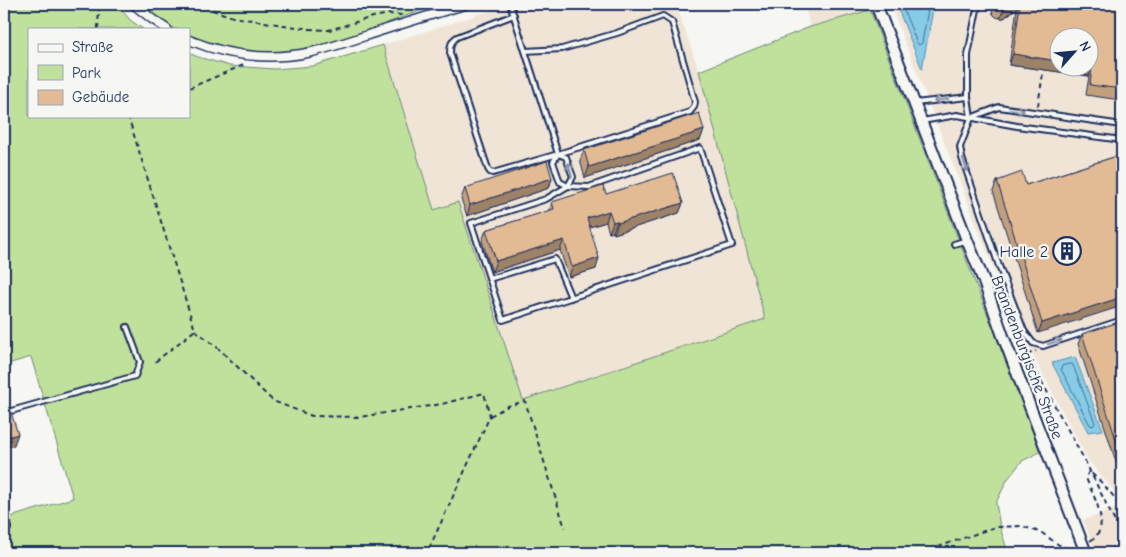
<svg xmlns="http://www.w3.org/2000/svg" width="1126" height="557" font-family="'Comic Neue',sans-serif">
<style>
.built{fill:#f0e4d6;fill-rule:evenodd}
.green{fill:#bfe19b;stroke:#6d887c}
.water{fill:#86cce7;stroke:#5b8db0}
.lines{fill:none;stroke-linecap:round;stroke-linejoin:round}
.shore{stroke:#466e95;stroke-width:1}
.service-casing{stroke:#1b2f5e;stroke-width:8}
.minor-casing{stroke:#1b2f5e;stroke-width:11}
.tertiary-casing{stroke:#1b2f5e;stroke-width:14}
.path{stroke:#1b2f5e;stroke-width:2;stroke-dasharray:5 4;stroke-linecap:butt}
.service{stroke:#f6f6f2;stroke-width:4}
.minor{stroke:#f6f6f2;stroke-width:8}
.tertiary{stroke:#f6f6f2;stroke-width:10}
.rail-casing{stroke:#1b2f5e;stroke-width:4.5}
.rail{stroke:#f6f6f2;stroke-width:2.5;stroke-dasharray:8;stroke-linecap:butt}
.tertiary-bridge-casing{stroke:#1b2f5e;stroke-width:14;stroke-linecap:butt}
.tertiary-bridge{stroke:#f6f6f2;stroke-width:10}
.wall{fill:#c2a07e;stroke:#1b2f5e}
.shaded-wall{fill:#9e8267;stroke:#1b2f5e}
.building{fill:#e2ba93;stroke:#1b2f5e}
.oneway{stroke:#8892a8}
.labels{text-anchor:middle;stroke-width:4.5;stroke-linejoin:round;paint-order:stroke}
.poi-label{font-size:16px;fill:#1b2f5e;stroke:#f6f6f2;text-anchor:end}
.street-label{font-size:16px;fill:#1b2f5e;stroke:#f6f6f2}
</style>
<rect width="100%" height="100%" fill="#f6f6f2"/>
<filter id="ink" filterUnits="userSpaceOnUse"><feTurbulence type="fractalNoise" baseFrequency=".02" numOctaves="2"/><feDisplacementMap in="SourceGraphic" scale="10" xChannelSelector="R" yChannelSelector="G"/><feConvolveMatrix kernelMatrix="1 2 1 2 8 2 1 2 1" color-interpolation-filters="sRGB"/></filter>
<g filter="url(#ink)">
<path class="built" d="M511,4H676L699,71L765,319L523,400L458,203L434,210L383,45Z
M804,4H867L870,10L810,27Z
M890,4H1122V501L1088,460L1017,325L981,236ZM1058,38H1088V68H1058Z
M1122,507V553H1096L1083,520Z"/>
<path class="green" d="M4,4H117L130,20L143,29H29V116H189V53L198,57L230,66L275,69L313,66L383,45L434,210L458,202L523,400L765,319L699,71L810,27L870,10L983,303L1014,381L1040,452L1022,461L1007,480L996,503L1000,527L1008,553H4V519L73,498L31,357L4,365Z
M140,4H440C416,12 392,21 368,30C337,41 305,52 271,53C243,54 215,45 189,35V29H175L161,22Z"/>
<path class="water" d="M896,4H934L922,69Z
M1075,357L1103,430L1088,432L1052,363Z"/>
<g class="lines">
<path class="shore" d="M901,4L917,43L919,45L922,43L929,4
M1071,364L1073,365L1095,423L1093,426L1090,425L1061,369L1062,366Z"/>
<defs>
<path id="service" d="M510,4L558,154L553,162L560,182L568,186L573,177L566,157L558,154
M978,4L968,55V97L971,118L960,147L962,158L999,266L1024,331L1033,343L1043,346L1122,320
M514,15L457,37C451,41 450,46 450,53L488,169L490,172L493,173L558,154L690,112L694,107L695,102L672,22L663,16L617,33L562,49L525,51
M915,103L968,97
M973,117L999,107L1122,125
M922,121L957,115L1017,126L1122,140
M700,148L732,245L503,320L471,223L546,199L568,186L589,187Z
M954,244L967,240
M489,279L555,259L571,298
M4,413L135,376L140,362L127,327
M4,515L8,528L4,529"/>
<path id="minor" d="M133,4L152,19L167,29
M189,40C228,56 270,61 312,52C333,47 353,40 374,33C405,23 437,13 468,4"/>
<path id="tertiary" d="M876,4L967,240L983,279L1003,336L1074,522"/>
</defs>
<use href="#service" class="service-casing"/>
<use href="#minor" class="minor-casing"/>
<use href="#tertiary" class="tertiary-casing"/>
<path class="path" d="M195,4L233,17L309,29L329,30L373,17L389,14L402,15
M476,8L488,4
M98,29L99,4
M189,88L246,64
M1038,106L1043,73
M128,116L195,330L155,362
M995,285H997L1008,315L1027,355L1084,459L1122,536
M195,330L218,348L273,401L312,416L359,417L442,404L484,393L490,416L427,553
M1027,355L1036,351
M490,416L508,406L525,401L565,528
M1090,541C1113,528 1093,496 1086,478L1089,471L1102,483L1122,506
M921,553L995,527L1022,526L1042,533L1059,545L1067,548H1075"/>
<use href="#service" class="service"/>
<use href="#minor" class="minor"/>
<use href="#tertiary" class="tertiary"/>
<defs>
<path id="rail" d="M1102,553L1122,547"/>
</defs>
<use href="#rail" class="rail-casing"/>
<use href="#rail" class="rail"/>
<defs>
<path id="tertiary-bridge" d="M1074,522L1086,553"/>
</defs>
<use href="#tertiary-bridge" class="tertiary-bridge-casing"/>
<use href="#tertiary-bridge" class="tertiary-bridge"/>
</g>
<path class="wall" d="M993,4H1122V95L1120,100L1086,95L1089,76L1009,65L1017,8L1004,18H1000L996,17L993,14L992,10Z
M704,130L700,140L585,178L580,160L584,150Z
M1117,156L1038,333L993,191L997,181L1026,185Z
M552,178L549,188L467,216L461,199L465,188Z
M606,194L683,203L679,213L614,234L613,232L609,233L606,222L589,227L596,269L569,277L560,250L492,272L482,241L486,230L549,211L552,202Z
M1122,321V467L1118,468L1078,344L1082,334Z"/>
<path class="shaded-wall" d="M1012,4H1019L1017,8L1004,18H1000L1004,8Z
M1013,54L1058,61V68H1088V65L1092,66L1089,76L1009,65Z
M704,130L700,140L585,178L589,167Z
M552,178L549,188L467,216L470,205Z
M683,203L679,213L614,234L618,223Z
M609,211L606,222L583,229L587,218Z
M617,221L613,232L609,233L613,222Z
M564,240L560,250L492,272L496,261Z
M599,258L596,269L569,277L572,267Z
M1122,297V306L1038,333L1042,323Z
M18,434L14,445L4,448V438Z
M1122,458V467L1118,468Z"/>
<path class="building" d="M997,4H1012L1008,7L1004,8L1000,6Z
M1020,4H1122V89L1090,85L1092,66L1088,65V38H1058V61L1013,54Z
M699,113L704,130L589,167L584,150Z
M1117,156L1122,172V297L1042,323L997,181L1022,172L1026,185Z
M547,161L552,178L470,205L465,188Z
M673,173L683,203L618,223L617,221L613,222L609,211L587,218L599,258L572,267L564,240L496,261L486,230L554,209L552,202L574,195L603,186L606,194Z
M1122,321V458L1082,334Z
M10,409L18,434L4,438V411Z"/>
<defs><path id="oneway-shaft" d="M-6 0H5M1.5-3L5.5 0L1.5 3" fill="none" stroke-width="1.6" stroke-linecap="round" stroke-linejoin="round" transform="scale(1.25)"/></defs>
<g class="oneway">
<use href="#oneway-shaft" transform="translate(941 100) rotate(173)"/>
<use href="#oneway-shaft" transform="translate(1017 110) rotate(8)"/>
<use href="#oneway-shaft" transform="translate(965 165) rotate(72)"/>
<use href="#oneway-shaft" transform="translate(570 170) rotate(-105)"/>
<use href="#oneway-shaft" transform="translate(1055 342) rotate(-18)"/>
</g>
</g>
<defs>
<symbol id="building-ring" viewBox="-11 -11 22 22"><circle r="9.5" fill="#f6f6f2" stroke="#1b2f5e" stroke-width="1.5"/><path d="M-4-6H4V6H1V3H-1V6H-4ZM-2.5-4.3h1.7v1.8h-1.7ZM.8-4.3h1.7v1.8H.8ZM-2.5-1h1.7V.8h-1.7ZM.8-1h1.7V.8H.8Z" fill="#1b2f5e"/></symbol>
</defs>
<g fill-rule="evenodd">
<use href="#building-ring" x="1051" y="235" width="32" height="32"/>
</g>
<g class="labels">
<g class="poi-label">
<text x="1048" y="257">Halle 2</text>
</g>
<g class="street-label">
<text transform="translate(1028 357) rotate(69)" y="6">Brandenburgische Straße</text>
</g>
</g>
<rect width="1126" height="557" fill="none" stroke="#f6f6f2" stroke-width="20"/>
<rect x="10" y="10" width="1106" height="537" fill="none" stroke="#1b2f5e" stroke-width="2" filter="url(#ink)"/>
<rect x="28" y="28" width="162" height="90" fill="#f6f6f2" stroke="#9ea6b7"/>
<rect x="38" y="44" width="25" height="8" fill="#f6f6f2" stroke="#9ea6b7"/>
<text x="72" y="52" font-size="15" fill="#1b2f5e">Straße</text>
<rect x="38" y="65" width="25" height="15" fill="#bfe19b" stroke="#9ea6b7"/>
<text x="72" y="78" font-size="15" fill="#1b2f5e">Park</text>
<rect x="38" y="90" width="25" height="15" fill="#e2ba93" stroke="#9ea6b7"/>
<text x="72" y="102" font-size="15" fill="#1b2f5e">Gebäude</text>
<g transform="translate(1074 52) rotate(63)"><circle r="24" fill="#f6f6f2" stroke="#9ea6b7"/>
<path d="M0-4L9 19L0 12L-9 19Z" fill="#1b2f5e"/>
<text y="-8" font-size="14" font-weight="bold" text-anchor="middle" fill="#1b2f5e">N</text>
</g>
</svg>
